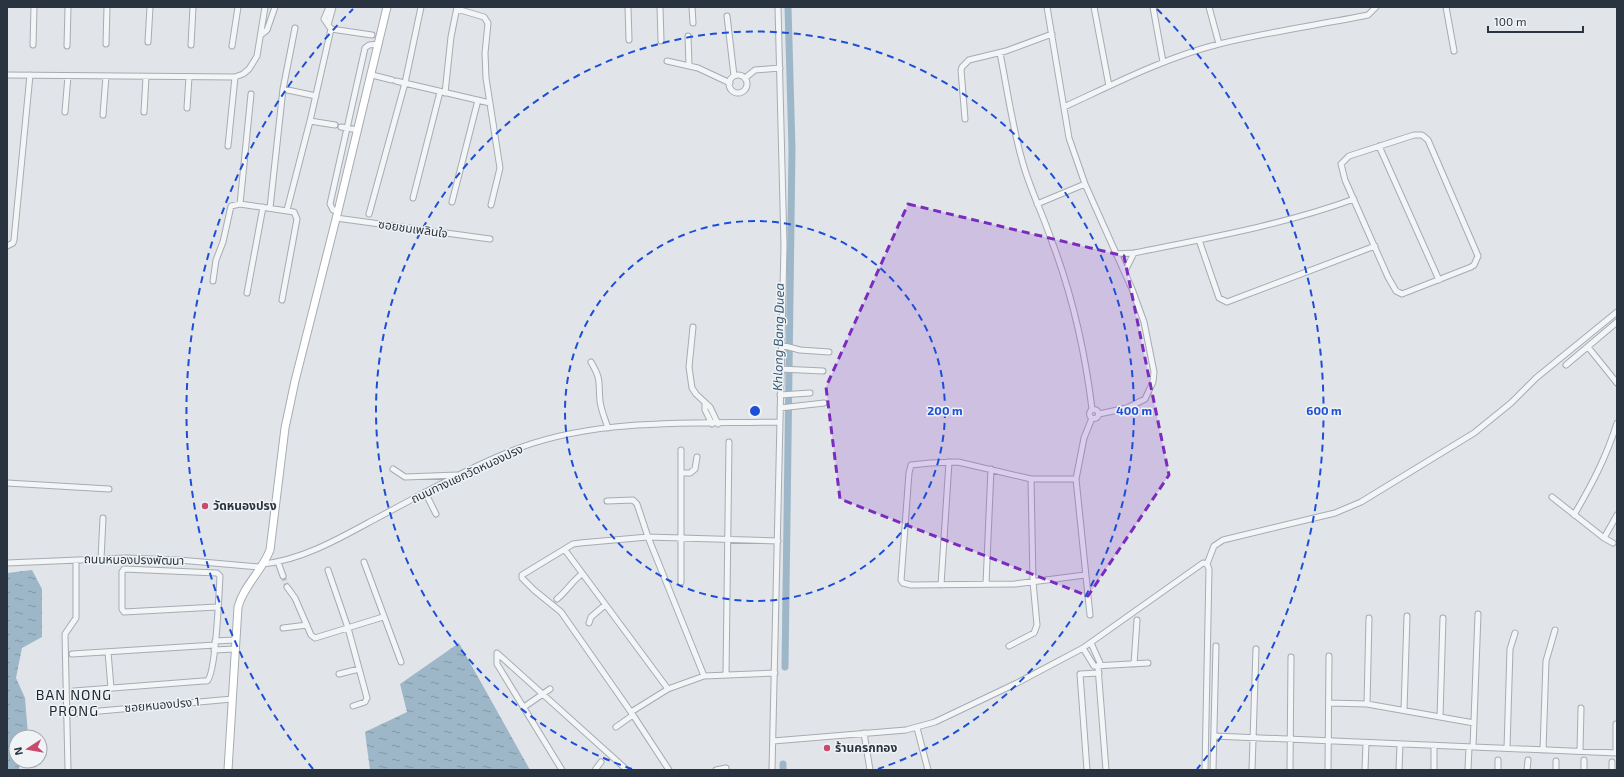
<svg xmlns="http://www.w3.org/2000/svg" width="1624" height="777" font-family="'Exo 2','Noto Sans Thai',sans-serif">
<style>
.water{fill:url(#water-ripples)}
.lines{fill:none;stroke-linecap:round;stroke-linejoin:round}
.canal{stroke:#9db7c8;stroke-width:7}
.street-tunnel{stroke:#bcc2c7;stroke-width:5;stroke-dasharray:5 2.5;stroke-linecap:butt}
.street-casing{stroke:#a6acb3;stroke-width:7}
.secondary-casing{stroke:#a6acb3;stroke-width:9}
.street{stroke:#f3f5f7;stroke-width:5}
.secondary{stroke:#fff;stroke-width:7}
.marked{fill:#7b2cbf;fill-opacity:0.2;stroke:#7b2cbf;stroke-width:3;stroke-dasharray:8 5;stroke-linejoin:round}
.ring{fill:none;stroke:#1d4ed8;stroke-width:2;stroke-dasharray:7 5}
.poi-dot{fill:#c94a6c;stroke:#f0f3f6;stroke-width:1.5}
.labels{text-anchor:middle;stroke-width:3;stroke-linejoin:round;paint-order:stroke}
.street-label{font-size:12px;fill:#2a3440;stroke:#f0f3f6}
.poi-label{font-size:12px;font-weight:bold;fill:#2a3440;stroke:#f0f3f6;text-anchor:start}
.water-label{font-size:13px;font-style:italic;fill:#355872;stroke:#f0f3f6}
.quarter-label{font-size:14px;letter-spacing:1px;fill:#1c2531;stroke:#f0f3f6}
.centre{fill:#1d4ed8;stroke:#f0f3f6;stroke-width:2}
.ring-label{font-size:12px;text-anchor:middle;font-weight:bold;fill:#1d4ed8;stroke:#f0f3f6;stroke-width:3;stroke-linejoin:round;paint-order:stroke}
</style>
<defs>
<pattern id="water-ripples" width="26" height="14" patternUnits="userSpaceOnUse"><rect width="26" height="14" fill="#9db7c8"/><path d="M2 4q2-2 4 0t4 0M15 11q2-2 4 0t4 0" fill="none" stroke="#8096a4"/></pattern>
</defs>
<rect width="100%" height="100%" fill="#e1e5e9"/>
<path class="water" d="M32,570L42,589V637L22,648L16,678L25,698L28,734L27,737H16V761H20L19,770H7V573Z
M459,643L530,770H370L365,732L407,712L400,684Z"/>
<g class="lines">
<path class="canal" d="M785,667L792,149L788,7
M783,770V764"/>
<path class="street-tunnel" d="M283,576L287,587"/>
<defs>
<path id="street" d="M329,7L324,19L331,29
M628,7L629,40
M660,7L661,41
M692,7L693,23
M1047,7L1069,138L1085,184L1132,289L1144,322L1154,372L1153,382L1145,399L1127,408L1099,414
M1094,7L1109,86
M1153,7L1163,62
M1209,7L1219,44
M1446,7L1454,51
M457,9L484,17L488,23L485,53L486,78L500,168L491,205
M727,16L734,76
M328,25L333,7
M262,34L267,30L275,7
M688,36L689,65
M148,42L150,7
M106,44L107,7
M33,45L34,7
M191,45L193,7
M67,46L68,7
M232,46L238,7
M1000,53C1007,88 1012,125 1022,160C1029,187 1042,212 1051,239C1072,294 1085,351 1092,409
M667,61L698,68L730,83
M7,75L235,77L243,74L249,69L257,56L265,7
M372,75L392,80
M729 84a9 9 0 1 1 18 0a9 9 0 1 1-18 0Z
M745,78L755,70L780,68
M396,81L490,103
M283,89L316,96
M445,93L451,37L457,7
M1064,107C1114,84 1164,58 1219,44C1268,32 1318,25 1368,15L1376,7
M187,108L189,77
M65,112L68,76
M144,112L146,77
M103,115L106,76
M965,119L961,70L962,67L969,60L1006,51L1052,34
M310,121L335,125
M341,127L358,130
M1414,135H1422L1428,140L1478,256L1474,265L1471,267L1402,294L1396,291L1388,277L1345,180L1341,164L1349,156Z
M228,146L235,77
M1379,146L1439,280
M413,198L440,92
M452,202L478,100
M240,204L251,94
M1037,204L1085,184
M270,208L283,89L295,28
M287,210L310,121L331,29L372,35
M338,211L333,210L330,204L365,48L369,45L379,44
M369,214L405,83L421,7
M336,218L490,239
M1199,240L1219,298L1227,302L1375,246
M7,246L13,243L14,240L30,75
M1116,254L1134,253C1208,238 1283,225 1354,199
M1125,271L1134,253
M213,281L216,260L223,242L231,206L240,204L294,212L297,219L282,300
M247,293L263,207
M693,327L689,367L692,388L696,394L710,407L718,424
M781,345L800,350L829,352
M1588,347L1617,383
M591,362C602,381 598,381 600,401C601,410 605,419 608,428
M1566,365L1617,322
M780,369L823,371
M780,395L810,393
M705,403V410L712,424
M780,408L824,403
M1089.5 414a4.5 4.5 0 1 1 9 0a4.5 4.5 0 1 1-9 0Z
M393,469L405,477L457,475
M681,473H690L695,469L697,457
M1076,479H1031L958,462L930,463L911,465L909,473L901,580L903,583L911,585L1015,584L1085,575
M7,483L109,489
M425,492L436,514
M1552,497L1604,538L1617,515
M607,501L633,500L637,504L648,537L704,676
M1574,515C1592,484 1606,458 1617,423
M1604,538L1613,543
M565,550L668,689
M101,559L103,518
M278,562L283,576
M364,562L401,662
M7,563L126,558L179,560L260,567
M263,564C303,560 342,537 377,518C419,496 460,472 504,454C589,417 688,424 779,422
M1207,564L1214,546L1223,540L1335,513L1361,502L1474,433L1511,403L1536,378L1617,312
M328,570L348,628L367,698L365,702L353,706
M681,582V450
M986,584L991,469
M941,585L949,462
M287,587L295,598L311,635L315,638L383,617
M557,599C567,591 572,581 582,574
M1090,615L1076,479L1084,438L1092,418
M589,623L591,617L605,605
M283,628L307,625
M215,641L235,640
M1091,643L1100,663L1098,667L1106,770
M1009,646L1034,633L1037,625L1033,582L1031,479
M1083,648L1094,666L1148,663
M214,650L234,649
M108,652L111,688
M72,654L215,645
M1134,664L1137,620
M339,674L359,669
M726,675L729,442
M74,691L203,681H207C216,674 219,592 220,576L217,573L124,569L122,572V609L124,612L217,607
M1329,703L1367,704L1474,723
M1367,704L1369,618
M524,707L550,689
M1404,710L1407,616
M631,712L668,689L704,676L775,673
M67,714L232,699
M1440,717L1443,618
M616,727L633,715
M917,728L928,770
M864,733L870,770
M1214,736L1617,753
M773,741L906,730L935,722L1017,683L1083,648L1203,563L1207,564L1209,569L1205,770
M1473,747L1478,614
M1507,748L1510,649L1515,633
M1543,750L1546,661L1555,630
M1580,751L1581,708
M1616,753V724
M1584,760V770
M1612,762V770
M68,770L65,634L76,618V560
M562,770L497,664V653L627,770
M595,770L601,762
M669,770L633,715L561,612L534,590L522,578V575L573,544L580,543L648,537L778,541
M716,770L726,768
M772,770L784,246L778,7
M1087,770L1080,674L1099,673
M1213,770L1216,646
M1252,770L1256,649
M1290,770L1291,657
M1328,770L1329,656
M1365,770L1366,743
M1399,770L1400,744
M1434,770V745
M1468,770L1469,747
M1498,770V760
M1527,770L1528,760
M1556,770V761"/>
<path id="secondary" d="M228,770L238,607C244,585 262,571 270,550L285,428L295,381L338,211L387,7"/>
</defs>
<use href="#street" class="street-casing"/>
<use href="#secondary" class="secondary-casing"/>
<use href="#street" class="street"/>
<use href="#secondary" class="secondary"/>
</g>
<path class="marked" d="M908,204L1124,256L1169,475L1088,596L840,499L826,387Z"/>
<g class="ring">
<circle cx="755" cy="411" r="190"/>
<path d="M632 769A379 379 0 1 1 878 769"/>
<path d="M313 769A569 569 0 0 1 353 9M1157 9A569 569 0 0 1 1197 769"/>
</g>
<g class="poi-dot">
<circle cx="205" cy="506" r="4"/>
<circle cx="827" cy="748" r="4"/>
</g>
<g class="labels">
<g class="street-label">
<text transform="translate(413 229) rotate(8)" y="4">ซอยชมเพลินใจ</text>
<text transform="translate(467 474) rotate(-25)" y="4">ถนนทางแยกวัดหนองปรง</text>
<text transform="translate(134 560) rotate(1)" y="4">ถนนหนองปรงพัฒนา</text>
<text transform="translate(162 705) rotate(-5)" y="4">ซอยหนองปรง 1</text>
</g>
<g class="poi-label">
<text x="213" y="510">วัดหนองปรง</text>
<text x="835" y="752">ร้านครกทอง</text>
</g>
<g class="water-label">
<text transform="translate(778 337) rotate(-89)" y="5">Khlong Bang Duea</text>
</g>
<g class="quarter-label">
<text x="74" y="700">BAN NONG<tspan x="74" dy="16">PRONG</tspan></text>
</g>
</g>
<circle cx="755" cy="411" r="6" class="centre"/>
<g class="ring-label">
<text x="945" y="415">200 m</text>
<text x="1134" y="415">400 m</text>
<text x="1324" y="415">600 m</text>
</g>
<rect width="1624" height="777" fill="none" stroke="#2a3440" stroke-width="16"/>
<g transform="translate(28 749) rotate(258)"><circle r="19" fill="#f0f3f6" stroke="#a1a7ad"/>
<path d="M0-3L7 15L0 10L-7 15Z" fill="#c94a6c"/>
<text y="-6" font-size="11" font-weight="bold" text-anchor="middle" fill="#2a3440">N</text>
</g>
<path d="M1488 26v6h95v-6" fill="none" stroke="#2a3440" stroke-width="2"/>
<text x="1494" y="26" font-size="12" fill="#2a3440" stroke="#f0f3f6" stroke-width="3" paint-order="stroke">100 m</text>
</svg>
